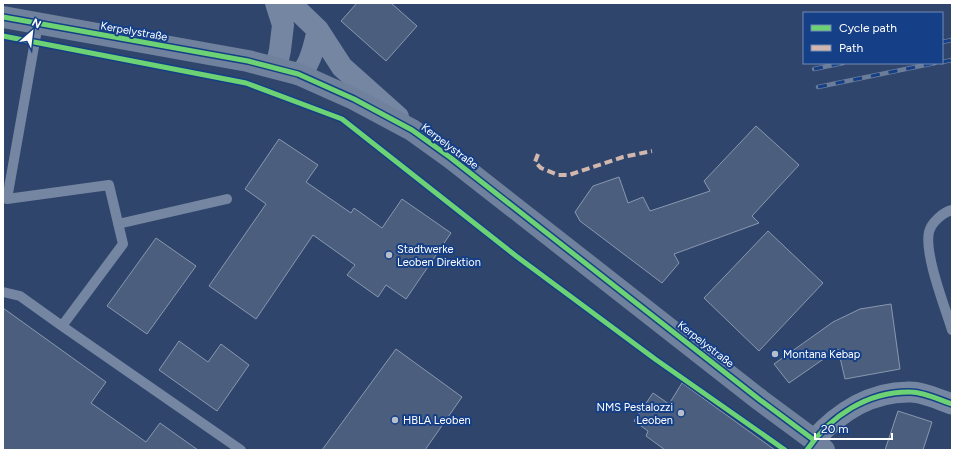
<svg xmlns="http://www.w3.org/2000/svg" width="955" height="453" font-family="Figtree,sans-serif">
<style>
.building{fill:#4b5e7d;stroke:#8998b0}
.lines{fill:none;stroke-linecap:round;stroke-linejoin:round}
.service{stroke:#7586a2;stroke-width:10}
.minor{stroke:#7586a2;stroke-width:21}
.tertiary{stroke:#7586a2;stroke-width:22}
.secondary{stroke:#70819e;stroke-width:22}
.rail-casing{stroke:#6c7d9a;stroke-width:4.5}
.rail{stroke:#153f86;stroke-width:3;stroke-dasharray:9;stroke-linecap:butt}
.quiet{stroke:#d1b7ad;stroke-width:4;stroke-dasharray:8 4;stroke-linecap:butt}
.cycleway-casing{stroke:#153f86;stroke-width:8}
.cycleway{stroke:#6cd273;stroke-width:5}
.poi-dot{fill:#b6becc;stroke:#153f86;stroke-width:1.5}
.labels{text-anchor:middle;stroke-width:4;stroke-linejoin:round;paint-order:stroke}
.street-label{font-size:11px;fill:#fff;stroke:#153f86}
.poi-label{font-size:11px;fill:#fff;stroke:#153f86;text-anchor:start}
</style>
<rect width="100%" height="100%" fill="#2f456c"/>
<path class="building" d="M357,3H391L417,26L386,61L341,21Z
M756,126L799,165L752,216L759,223L674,254L679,263L662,283L580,221L575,212L593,186L619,177L628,203L643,197L650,211L710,191L704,181Z
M279,139L318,165L306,182L351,213L354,208L382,228L402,199L451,233L406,299L386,285L378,297L347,275L355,265L313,235L256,319L209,286L266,204L245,189Z
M768,231L823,283L759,351L704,298Z
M156,238L196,266L147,334L107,306Z
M891,304L900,369L845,379L838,349L789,383L774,364L833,322L860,309Z
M3,308L106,382L91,403L146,442L160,423L198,450H3Z
M179,341L208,362L221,344L249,365L217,411L159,370Z
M396,349L462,397L425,450H322Z
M682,383L775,450H665L646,436L648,431L634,421L653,393L669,404Z
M898,411L932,422L923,450H885Z"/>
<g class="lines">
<path class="service" d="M3,198L7,199L109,185L123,244L62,326L241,450
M7,199L38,24
M952,210C943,212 931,223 929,232C924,254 945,307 952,330
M118,224L227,199
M3,292L20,296L62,326"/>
<path class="minor" d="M814,440C839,412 872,391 911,392C923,392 940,400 952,404"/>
<path class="tertiary" d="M290,3L318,30L342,67L398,117
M276,68L280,50L283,25L276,3
M298,74C310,69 315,42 318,30"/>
<path class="secondary" d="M3,17L248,61L298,74L354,99L412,130L451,158L760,400L814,440L824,450"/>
<defs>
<path id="rail" d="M942,42L952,40
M942,62L952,60
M814,69L843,63
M818,87L935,63"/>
</defs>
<use href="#rail" class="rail-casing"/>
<use href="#rail" class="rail"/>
<path class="quiet" d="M538,154L535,162L541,168L558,175H569L623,157L652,151"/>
<defs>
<path id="cycleway" d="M3,17L248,61L298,74L354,99L412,130L451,158L760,400L814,440
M3,36L246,83L342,119L516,256L655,359L785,450
M807,450C830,416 868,391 911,392C923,392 940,400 952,404"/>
</defs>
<use href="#cycleway" class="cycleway-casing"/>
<use href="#cycleway" class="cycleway"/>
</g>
<g class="poi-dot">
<circle cx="389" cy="255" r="4"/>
<circle cx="775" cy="354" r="4"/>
<circle cx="681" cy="413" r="4"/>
<circle cx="395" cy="420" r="4"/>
</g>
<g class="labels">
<g class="street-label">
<text transform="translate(134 31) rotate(10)" y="4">Kerpelystraße</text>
<text transform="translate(450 146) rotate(37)" y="4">Kerpelystraße</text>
<text transform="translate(706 344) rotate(38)" y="4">Kerpelystraße</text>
</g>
<g class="poi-label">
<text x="397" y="253">Stadtwerke<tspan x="397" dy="13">Leoben Direktion</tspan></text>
<text x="783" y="358">Montana Kebap</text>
<text x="673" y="411" text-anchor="end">NMS Pestalozzi<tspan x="673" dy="13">Leoben</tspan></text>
<text x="403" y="424">HBLA Leoben</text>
</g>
</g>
<rect width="955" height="453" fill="none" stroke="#ffffff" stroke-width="8"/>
<rect x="803" y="12" width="140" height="52" fill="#153f86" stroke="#738cb6"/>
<rect x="811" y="25" width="20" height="6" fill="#6cd273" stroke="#738cb6"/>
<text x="839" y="32" font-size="12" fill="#ffffff">Cycle path</text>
<rect x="811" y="45" width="20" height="6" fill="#d1b7ad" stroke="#738cb6"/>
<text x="839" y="52" font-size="12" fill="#ffffff">Path</text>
<g transform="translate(32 32) rotate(28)" stroke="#153f86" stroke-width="3" paint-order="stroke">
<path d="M0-3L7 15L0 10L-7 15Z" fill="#ffffff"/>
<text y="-6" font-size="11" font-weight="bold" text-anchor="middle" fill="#ffffff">N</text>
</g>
<path d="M815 433v6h77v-6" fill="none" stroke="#ffffff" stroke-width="2"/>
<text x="821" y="433" font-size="12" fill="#ffffff" stroke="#153f86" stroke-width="3" paint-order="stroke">20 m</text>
</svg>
